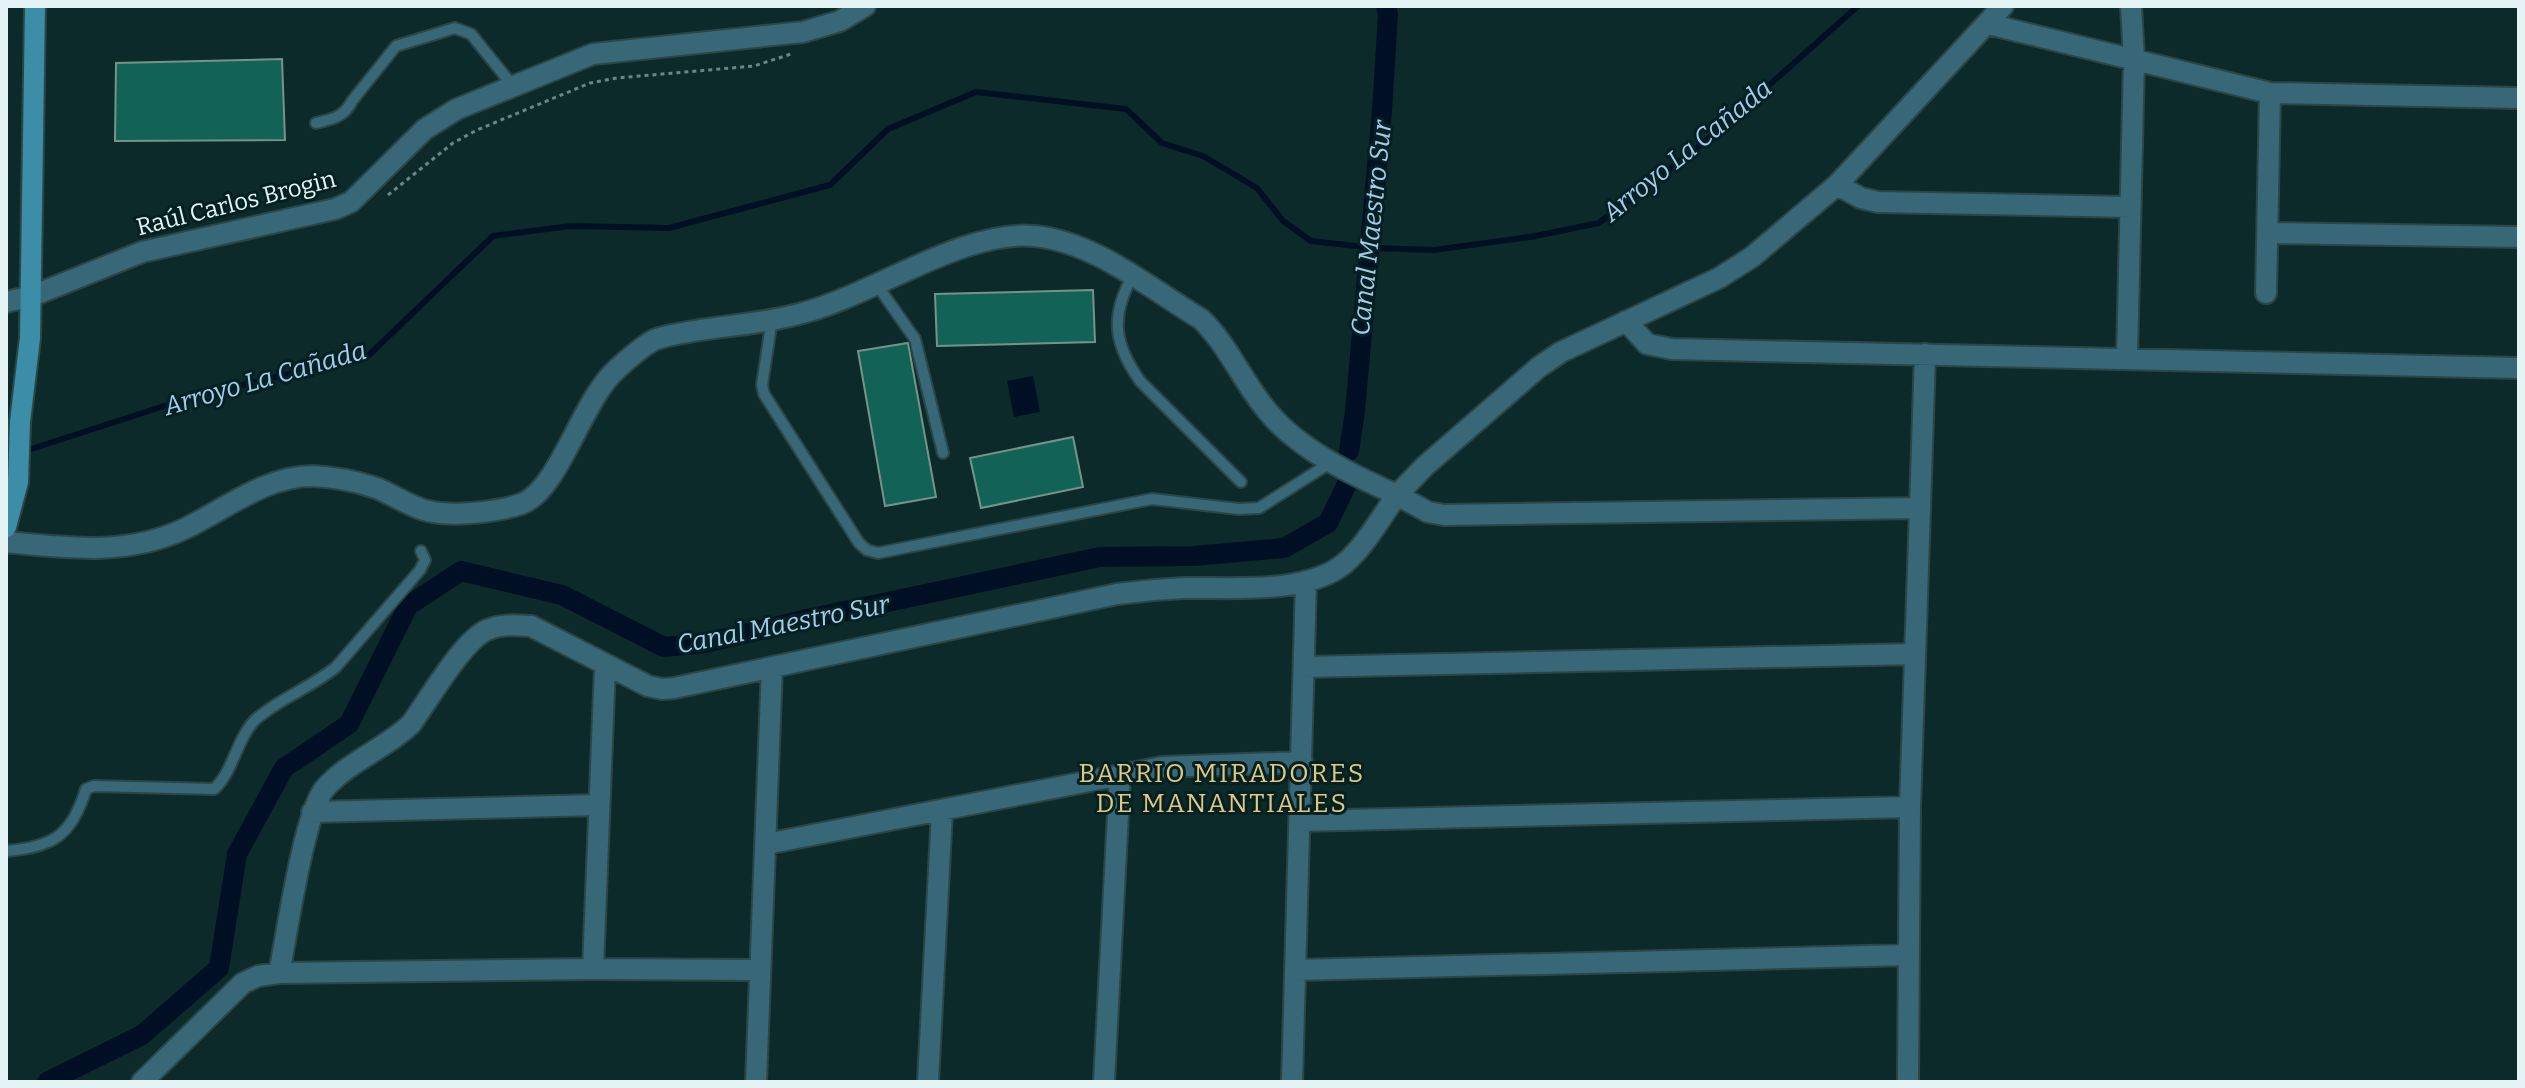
<svg xmlns="http://www.w3.org/2000/svg" width="2525" height="1088" font-family="Bitter,serif">
<style>
.water{fill:#000f23}
.lines{fill:none;stroke-linecap:round;stroke-linejoin:round}
.stream{stroke:#000f23;stroke-width:6}
.canal{stroke:#000f23;stroke-width:20}
.building{fill:#126356;stroke:#76938b;stroke-width:2}
.service-casing{stroke:#2b4647;stroke-width:14}
.minor-casing{stroke:#2b4647;stroke-width:24}
.secondary-casing{stroke:#2b4647;stroke-width:24}
.path{stroke:#6e8586;stroke-width:3;stroke-dasharray:4 4;stroke-linecap:butt}
.service{stroke:#386778;stroke-width:10}
.minor{stroke:#386778;stroke-width:20}
.secondary{stroke:#3c8da7;stroke-width:20}
.labels{text-anchor:middle;stroke-width:6;stroke-linejoin:round;paint-order:stroke}
.street-label{font-size:24px;fill:#e4f4f5;stroke:#032022}
.water-label{font-size:26px;font-style:italic;fill:#a4cced;stroke:#032022}
.neighbourhood-label{font-size:26px;letter-spacing:2px;fill:#e4c87d;stroke:#032022}
</style>
<rect width="100%" height="100%" fill="#0d2a2b"/>
<path class="water" d="M1033,376L1040,412L1014,417L1007,381Z"/>
<g class="lines">
<path class="stream" d="M25,451L192,397L369,355L493,236L571,226L669,228L830,185L888,129L976,92L1126,109L1162,143L1203,156L1257,188L1283,221L1311,241L1374,248L1434,250L1530,237L1599,223L1711,137L1858,6"/>
<path class="canal" d="M1349,451L1355,411L1382,111L1388,14L1386,6
M47,1082L142,1035L219,968L237,854L284,768L349,724L408,606L461,571L562,595L664,647L705,643L812,618L1100,557L1194,556L1284,548L1328,523L1347,484"/>
</g>
<path class="building" d="M282,59L285,140L115,141L116,63Z
M1093,290L1095,342L937,346L935,294Z
M908,343L936,497L885,506L858,351Z
M1073,437L1083,487L981,508L970,458Z"/>
<g class="lines">
<defs>
<path id="service" d="M316,123C333,119 344,117 352,101L396,46L455,28L471,34L513,86
M1132,277C1110,317 1114,344 1140,381L1241,482
M877,285L915,339L943,453
M772,319L762,385L764,394L859,543L867,550L878,553L1152,499L1239,509L1259,508L1330,463
M6,851C54,847 72,835 86,789L94,786L214,789C234,771 236,739 256,719C280,698 312,687 336,667L420,570L425,560L421,551"/>
<path id="minor" d="M1988,24L2270,93L2519,98
M1837,185L1861,198L1878,202L2130,207
M2268,233L2519,237
M2266,293L2270,93
M6,302L32,296L142,252L335,209L351,202L425,129L457,109L593,54L803,32L840,21L865,6
M1626,321L1647,344L1672,349L2519,368
M2127,358L2134,59L2131,6
M1920,508L1925,354
M6,542C67,548 127,556 184,529C226,509 265,476 313,476C332,477 355,481 373,487C392,493 409,507 428,511C452,517 498,512 521,504C559,491 582,399 617,369C628,359 641,347 654,340C668,334 685,333 700,330C735,325 772,322 806,312C873,294 966,229 1034,236C1096,242 1149,288 1201,319C1229,346 1243,383 1269,413C1301,451 1353,475 1397,495L1425,466L1539,367L1561,352L1719,278L1752,257L1837,185L2003,6
M1304,667L1915,654
M312,812L598,805
M1300,821L1910,807
M766,844L1162,767L1302,762
M593,969L605,666
M1296,970L1908,955
M279,973L593,969L759,970
M142,1082L243,983L258,976L279,973C287,935 304,810 326,787C350,761 386,748 411,724C428,701 463,640 487,630C500,624 516,625 531,626L648,686L662,689L674,688L1117,594C1139,591 1161,589 1184,588C1231,587 1307,595 1345,563C1366,545 1381,517 1397,495L1428,512L1444,515L1920,508L1910,807L1908,1082
M756,1082L772,667
M928,1082L942,811
M1104,1082L1120,775
M1292,1082L1306,581"/>
<path id="secondary" d="M6,527L18,482L20,422L30,338L35,6"/>
</defs>
<use href="#service" class="service-casing"/>
<use href="#minor" class="minor-casing"/>
<use href="#secondary" class="secondary-casing"/>
<path class="path" d="M388,195L453,143L477,130L590,83L617,78L754,66L791,54"/>
<use href="#service" class="service"/>
<use href="#minor" class="minor"/>
<use href="#secondary" class="secondary"/>
</g>
<g class="labels">
<g class="street-label">
<text transform="translate(236 203) rotate(-14)" y="8">Raúl Carlos Brogin</text>
</g>
<g class="water-label">
<text transform="translate(1687 150) rotate(-39)" y="9">Arroyo La Cañada</text>
<text transform="translate(1371 228) rotate(-84)" y="9">Canal Maestro Sur</text>
<text transform="translate(265 378) rotate(-16)" y="9">Arroyo La Cañada</text>
<text transform="translate(783 624) rotate(-11)" y="9">Canal Maestro Sur</text>
</g>
<g class="neighbourhood-label">
<text x="1222" y="782">BARRIO MIRADORES<tspan x="1222" dy="30">DE MANANTIALES</tspan></text>
</g>
</g>
<rect width="2525" height="1088" fill="none" stroke="#e4f4f5" stroke-width="16"/>
</svg>
